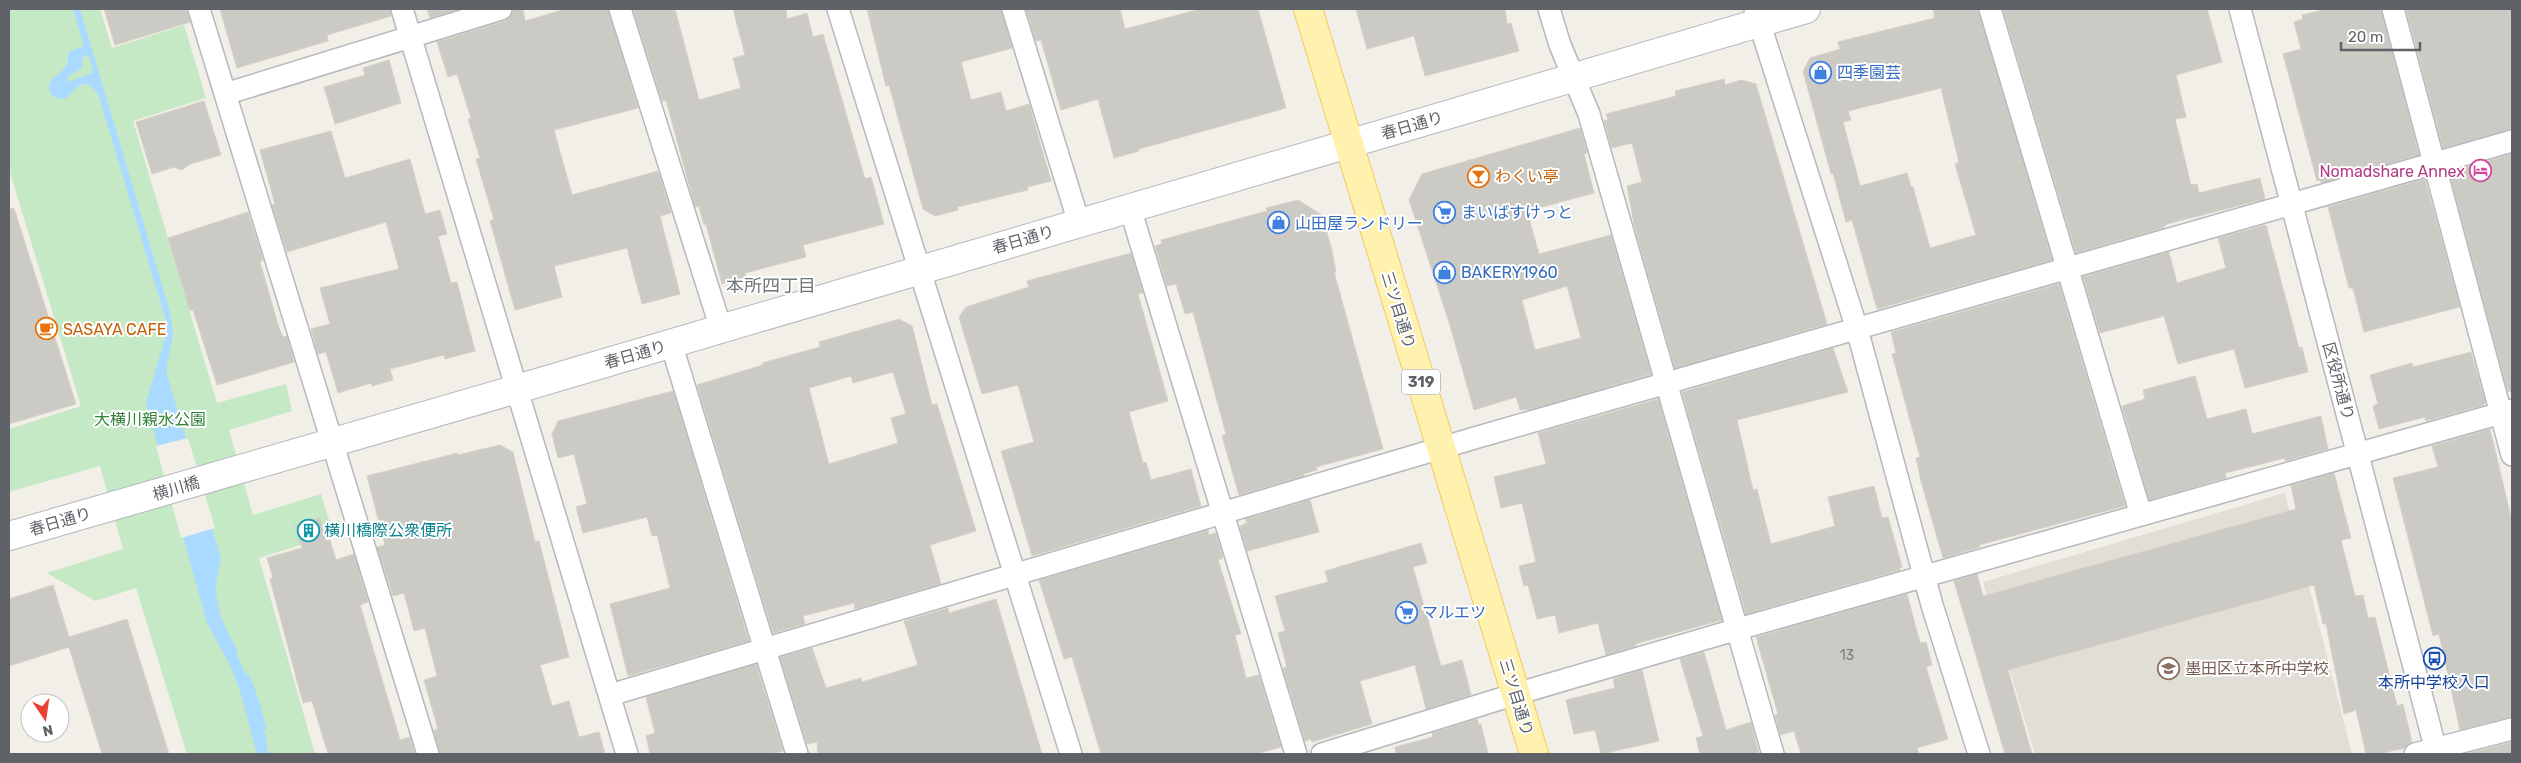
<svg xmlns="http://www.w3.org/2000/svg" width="2521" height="763" font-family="Rubik,'Noto Sans JP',sans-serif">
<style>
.education{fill:#e1ded6}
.green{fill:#c5e8c5}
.water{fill:#aadaff;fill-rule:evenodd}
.pier{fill:#f1efe8}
.building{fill:#cccac5;stroke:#d6d1c6;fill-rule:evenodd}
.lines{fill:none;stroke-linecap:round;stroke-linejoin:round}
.minor-casing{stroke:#b5b8bc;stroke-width:24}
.tertiary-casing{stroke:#b5b8bc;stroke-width:30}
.primary-casing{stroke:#f2c960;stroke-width:30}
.minor{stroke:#fff;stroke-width:21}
.tertiary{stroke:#fff;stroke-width:28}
.primary{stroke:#fff2af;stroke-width:28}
.labels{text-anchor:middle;stroke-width:4;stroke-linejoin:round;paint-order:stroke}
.number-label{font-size:14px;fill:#7a7d7f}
.shield{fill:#fff;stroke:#8f9295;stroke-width:1}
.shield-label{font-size:15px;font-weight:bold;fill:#5f6368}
.shop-label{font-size:16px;fill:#366cbe;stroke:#fff;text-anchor:start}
.street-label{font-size:16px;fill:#5f6368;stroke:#fff}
.hotel-label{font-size:16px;fill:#b23c85;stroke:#fff;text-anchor:end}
.food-label{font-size:16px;fill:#c56008;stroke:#fff;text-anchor:start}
.park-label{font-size:16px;fill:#348238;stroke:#fff}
.culture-label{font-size:16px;fill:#0d838f;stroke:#fff;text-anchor:start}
.education-label{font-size:16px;fill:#785e54;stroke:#fff;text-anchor:start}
.transit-label{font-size:16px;fill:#164399;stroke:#fff}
.neighbourhood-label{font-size:18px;fill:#70757a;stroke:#fff}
</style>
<rect width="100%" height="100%" fill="#f1efe8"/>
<path class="education" d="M2285,493L2352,754H2035L1983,582Z"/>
<path class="green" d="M9,9H100L112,48L184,25L206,98L133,121L217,403L286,384L292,411L229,430L253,515L321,494L330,523L339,520L342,532L259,558L315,754H187L136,588L95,601L47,573L123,549L100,466L9,492V429L81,406L9,169Z"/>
<path class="water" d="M73,9H80L170,312L173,335L166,371L221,559C210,599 219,617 238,651L236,653L245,673L248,674C257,691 262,711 267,730H264L268,751L271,754H257L239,688L230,665L207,623L146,403L167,331V324L98,93L88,84C69,83 73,108 51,95C43,78 60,77 67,65L69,52L84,46ZM86,54L90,59L93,73L68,82L67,77L82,68V58Z"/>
<path class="pier" d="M188,438L215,528L181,538L156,446Z"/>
<path class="building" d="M104,9H187L190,22L115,45Z
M220,9H390L391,16L327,35L328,41L237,68Z
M427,9H459L430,18Z
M513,9H523L525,21L566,9H608L638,108L554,130L572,195L658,171L671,213L660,216L680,294L642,304L627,248L554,266L562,297L515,310L490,221L494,220L476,159L480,158L468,119L471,118L457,74L448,77L437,42L505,21L510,17Z
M633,9H675L699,100L741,88L733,58L745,55L733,9H786L787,19L807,13L813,37L823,34L865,179L871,177L884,224L803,245L806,257L745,273L746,277L722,284L706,224L704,225L699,206L695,207L666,100L662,101Z
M867,9H1001L1012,48L961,62L971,100L1001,92L1006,111L1029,104L1051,181L1027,187L1028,190L957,207L958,210L935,216L923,209L889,85L886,86Z
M1026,9H1120L1125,29L1201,9H1258L1286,108L1139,149V151L1114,158L1098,99L1061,110L1041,40L1036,41Z
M1356,9H1505L1507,24L1511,23L1519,51L1425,76L1414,36L1367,49Z
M1933,9H1978L2052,260L1877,309L1852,220L1846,222L1833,173L1831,174L1803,71L1810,58L1840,49L1838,42L1935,18ZM1941,88L1959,162L1955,164L1976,235L1930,248L1913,187H1911L1907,173L1860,186L1843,122L1851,120L1848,111Z
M2003,9H2207L2222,62L2176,75L2186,117L2175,119L2191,185L2197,184L2199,193L2260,178L2265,199L2167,224L2163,228L2076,253Z
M2327,9H2381L2419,155L2321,183V180L2317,181L2283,54L2301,49L2294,22L2303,19L2302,15Z
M2406,9H2512V129L2443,148Z
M389,60L401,103L335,124L324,87L365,75L363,68Z
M1724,79L1725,85L1741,80L1756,84L1827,324L1675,368L1635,229L1627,186L1642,182L1632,143L1612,148L1604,121L1608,120L1606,114L1676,96L1675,91Z
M204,101L221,155L190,164L182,170L174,167L152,174L136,122Z
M1580,128L1587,153L1584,154L1594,193L1527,211L1539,254L1611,235L1651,374L1532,409L1520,410L1516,397L1474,410L1449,322L1409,200L1422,174ZM1567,286L1581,338L1535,350L1522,300Z
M331,131L345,178L410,159L425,214L440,210L447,234L438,236L451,283L457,282L475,351L445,359L444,355L390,369L393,380L372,386L371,383L338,393L326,352L318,354L311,329L330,324L320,288L399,269L386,222L287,252L272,205L275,204L260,150Z
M2512,154V391L2508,392L2449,172Z
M2425,179L2460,307L2364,332L2353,288H2349L2328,207Z
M1298,200L1322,215L1332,251L1336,272H1334L1383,449L1316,467L1317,470L1303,474L1304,476L1239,495L1222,436L1226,434L1193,312L1185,314L1176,284L1167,286L1155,246L1162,244L1161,240L1267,211L1266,208Z
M14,208L76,404L9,424V209Z
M248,212L263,260L260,262L279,328L283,337L287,336L294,362L217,385L193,310H190L189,308L168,238Z
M2266,225L2299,348L2302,347L2308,372L2245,388L2234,349L2178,364L2164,316L2100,333L2083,277L2169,252L2177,283L2226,268L2218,238Z
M1131,253L1143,293L1138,294L1168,401L1129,412L1143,463L1146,462L1151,480L1191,469L1201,506L1032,556L1001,451L1034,442L1018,385L982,394L959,317L966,307L1029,287L1027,281Z
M2059,284L2125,506L1979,545L1980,547L1943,558L1921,481L1916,458L1920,457L1892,354L1896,353L1891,332Z
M899,319L912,326L932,405L937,404L976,531L930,545L941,584L855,609L854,603L803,616L805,624L773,633L697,385L763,365L762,363L820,347L819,342ZM893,372L906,414L891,418L898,443L829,464L809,388L851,376L853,383Z
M1833,348L1848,392L1737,420L1753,490L1757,489L1771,544L1835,526L1828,497L1874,486L1882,518L1888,517L1902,567L1899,568L1900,570L1746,614L1682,392Z
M2471,352L2485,401L2484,405L2426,421L2425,417L2379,429L2373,406L2378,404L2370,375L2412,363L2413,367Z
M2195,376L2207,419L2246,409L2252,434L2321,416L2328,449L2285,461V458L2225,473L2226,478L2149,500L2122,406L2145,399L2143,390Z
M673,391L749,641L628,676L610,604L670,588L657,535L652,536L647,517L583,533L576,507L587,504L574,454L558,458L552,434L558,421Z
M1658,399L1722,620L1635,644L1636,646L1606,655L1598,623L1559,633L1555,615L1537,619L1528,585L1524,586L1519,566L1536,562L1522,503L1501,508L1494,477L1546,464L1538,433Z
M2490,429L2512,521V717L2460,730L2439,634L2433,636L2393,478L2438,467L2432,446Z
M500,445L513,452L535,542L539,541L569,657L540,665L552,706L569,701L579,737L599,732L605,754H440L434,730L438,729L424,680L437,676L425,628L414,631L404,593L393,596L377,547L385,545L367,476L458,453V455Z
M2334,473L2351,538L2341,540L2355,596L2363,595L2368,618L2375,617L2397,706L2403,704L2412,742L2405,748L2378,754H2366L2356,710L2344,714L2326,624H2323L2314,585L2008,670L2032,754H2005L1954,581L1977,574L1983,596L2296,509L2291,486Z
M1310,500L1319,532L1247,551L1240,526L1247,523L1245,519Z
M320,518L326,541L330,540L336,560L354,554L368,602L360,605L400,740L410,737L415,754H328L312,701L303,703L270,579L273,578L267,558L302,548L295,525Z
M1208,530L1209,535L1216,533L1223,558L1218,560L1241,634L1235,635L1246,678L1259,675L1281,747L1256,754H1101L1072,657L1064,659L1039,580Z
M1421,543L1427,563L1413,567L1441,666L1462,660L1471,695L1426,709L1415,665L1360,681L1372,724L1312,742L1311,739L1305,741L1283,668L1287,667L1278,633L1285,631L1275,596L1328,582L1325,571Z
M53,585L69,637L127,619L169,754H102L69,647L9,666V599Z
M1907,594L1920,643L1926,642L1932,665L1926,667L1948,739L1917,748L1919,754H1801L1794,731L1780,735L1775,715L1778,714L1756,637Z
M996,599L1042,754H818L817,742L807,744L780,657L812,648L826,688L861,678L862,682L918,665L904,621L948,608L949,613Z
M1704,652L1726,730L1751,722L1759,754H1700L1696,738L1703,736L1680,659Z
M756,664L783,751L769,754H650L646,736L655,733L646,697Z
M1642,670L1659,741L1601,754L1595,730L1574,734L1566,700L1615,688L1613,679Z
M1477,719L1479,725L1481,724L1488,754H1396L1395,747L1433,737L1432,733Z
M2512,742V754H2466Z"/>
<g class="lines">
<defs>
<path id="minor" d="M199,9L428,754
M402,9L627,754
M620,9L721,329
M838,9L1071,754
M1013,9L1079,223
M1549,9L1560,45L1589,114L1773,754
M1755,9L1857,329L1932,605L1979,754
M1990,9L2141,515
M2240,9L2437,754
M2393,9L2512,455
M225,94L501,9
M1130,208L1296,754
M671,343L797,754
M610,695L1478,437L2512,141
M1322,754L1516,694L1738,629L2512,410
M2415,754L2512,729"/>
<path id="tertiary" d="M9,536L517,389L1806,9"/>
<path id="primary" d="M1308,9L1534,754"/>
</defs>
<use href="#minor" class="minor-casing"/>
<use href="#tertiary" class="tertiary-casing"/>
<use href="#primary" class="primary-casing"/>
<use href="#minor" class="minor"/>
<use href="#tertiary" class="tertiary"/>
<use href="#primary" class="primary"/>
</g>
<defs>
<symbol id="shop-ring" viewBox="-11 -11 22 22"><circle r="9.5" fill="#fff" stroke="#3f7fe0" stroke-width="1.5"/><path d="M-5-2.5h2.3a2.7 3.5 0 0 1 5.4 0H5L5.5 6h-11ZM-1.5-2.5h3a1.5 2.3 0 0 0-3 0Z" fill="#3f7fe0"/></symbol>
<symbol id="hotel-ring" viewBox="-11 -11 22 22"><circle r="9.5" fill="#fff" stroke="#d1479c" stroke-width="1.5"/><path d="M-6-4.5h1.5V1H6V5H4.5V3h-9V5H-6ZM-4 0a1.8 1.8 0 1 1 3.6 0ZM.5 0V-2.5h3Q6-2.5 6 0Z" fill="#d1479c"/></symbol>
<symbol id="bar-ring" viewBox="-11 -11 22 22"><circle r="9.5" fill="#fff" stroke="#e8710a" stroke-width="1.5"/><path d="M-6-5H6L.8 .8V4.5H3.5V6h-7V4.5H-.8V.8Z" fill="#e8710a"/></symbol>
<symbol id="supermarket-ring" viewBox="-11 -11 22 22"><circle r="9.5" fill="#fff" stroke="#3f7fe0" stroke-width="1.5"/><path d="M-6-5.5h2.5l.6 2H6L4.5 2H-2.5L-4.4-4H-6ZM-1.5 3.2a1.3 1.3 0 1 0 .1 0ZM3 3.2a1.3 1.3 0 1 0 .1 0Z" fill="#3f7fe0"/></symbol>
<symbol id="cafe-ring" viewBox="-11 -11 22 22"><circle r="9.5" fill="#fff" stroke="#e8710a" stroke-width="1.5"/><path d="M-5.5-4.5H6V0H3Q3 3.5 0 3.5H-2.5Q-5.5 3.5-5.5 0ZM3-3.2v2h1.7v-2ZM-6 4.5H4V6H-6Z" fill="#e8710a"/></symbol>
<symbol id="building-ring" viewBox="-11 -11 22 22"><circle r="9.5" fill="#fff" stroke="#0f9aa8" stroke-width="1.5"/><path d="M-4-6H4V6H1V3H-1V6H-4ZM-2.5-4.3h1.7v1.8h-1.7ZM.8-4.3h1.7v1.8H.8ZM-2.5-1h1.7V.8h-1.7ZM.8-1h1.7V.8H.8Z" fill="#0f9aa8"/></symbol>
<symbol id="bus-ring" viewBox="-11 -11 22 22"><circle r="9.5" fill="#fff" stroke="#1a4fb4" stroke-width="1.5"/><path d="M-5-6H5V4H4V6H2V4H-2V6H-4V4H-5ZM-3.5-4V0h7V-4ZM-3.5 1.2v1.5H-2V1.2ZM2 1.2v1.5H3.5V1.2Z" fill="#1a4fb4"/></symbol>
<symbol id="school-ring" viewBox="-11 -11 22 22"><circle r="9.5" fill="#fff" stroke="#8d6e63" stroke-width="1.5"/><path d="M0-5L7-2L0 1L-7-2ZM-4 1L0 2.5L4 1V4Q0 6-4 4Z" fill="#8d6e63"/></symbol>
</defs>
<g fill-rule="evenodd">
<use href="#shop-ring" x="1808" y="60" width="25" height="25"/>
<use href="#hotel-ring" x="2468" y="158" width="25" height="25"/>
<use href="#bar-ring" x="1466" y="164" width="25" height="25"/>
<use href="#supermarket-ring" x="1432" y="200" width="25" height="25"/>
<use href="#shop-ring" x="1266" y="210" width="25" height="25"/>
<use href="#shop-ring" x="1432" y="260" width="25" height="25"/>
<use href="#cafe-ring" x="34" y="316" width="25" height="25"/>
<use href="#building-ring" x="296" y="518" width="25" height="25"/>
<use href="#supermarket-ring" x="1394" y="600" width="25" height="25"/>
<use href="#bus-ring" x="2422" y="646" width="25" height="25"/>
<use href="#school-ring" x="2156" y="656" width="25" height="25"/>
</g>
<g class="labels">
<g class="number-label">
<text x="1847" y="660">13</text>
</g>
<rect class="shield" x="1402" y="369.5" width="38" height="25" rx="4"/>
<g class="shield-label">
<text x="1421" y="387">319</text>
</g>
<g class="shop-label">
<text x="1837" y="78">四季園芸</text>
<text x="1461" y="218">まいばすけっと</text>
<text x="1295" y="229">山田屋ランドリー</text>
<text x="1461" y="278">BAKERY1960</text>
<text x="1422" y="618">マルエツ</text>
</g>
<g class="street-label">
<text transform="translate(1412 125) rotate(-16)" y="6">春日通り</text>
<text transform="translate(1023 239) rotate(-16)" y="6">春日通り</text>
<text transform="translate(1399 310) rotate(73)" y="6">三ツ目通り</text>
<text transform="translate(635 354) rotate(-16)" y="6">春日通り</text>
<text transform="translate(2339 381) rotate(75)" y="6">区役所通り</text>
<text transform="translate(176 488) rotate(-16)" y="6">横川橋</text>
<text transform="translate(60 521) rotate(-16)" y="6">春日通り</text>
<text transform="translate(1517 697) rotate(73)" y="6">三ツ目通り</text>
</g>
<g class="hotel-label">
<text x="2465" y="177">Nomadshare Annex</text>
</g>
<g class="food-label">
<text x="1495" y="182">わくい亭</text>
<text x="63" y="335">SASAYA CAFE</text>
</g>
<g class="park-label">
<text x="150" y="425">大横川親水公園</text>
</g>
<g class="culture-label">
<text x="324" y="536">横川橋際公衆便所</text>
</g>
<g class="education-label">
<text x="2185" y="674">墨田区立本所中学校</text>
</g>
<g class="transit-label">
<text x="2434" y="688">本所中学校入口</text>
</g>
<g class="neighbourhood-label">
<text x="771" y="292">本所四丁目</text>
</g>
</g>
<rect width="2521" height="763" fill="none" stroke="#5f6368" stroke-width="20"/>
<g transform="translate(45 718) rotate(167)"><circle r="24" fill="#ffffff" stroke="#bfc1c3"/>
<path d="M0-4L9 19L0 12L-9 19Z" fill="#ea4335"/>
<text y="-8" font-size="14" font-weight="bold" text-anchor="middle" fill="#5f6368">N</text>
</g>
<path d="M2341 42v8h79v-8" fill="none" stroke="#5f6368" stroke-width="2.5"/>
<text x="2348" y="42" font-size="15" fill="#5f6368" stroke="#ffffff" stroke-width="4" paint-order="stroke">20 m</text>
</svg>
